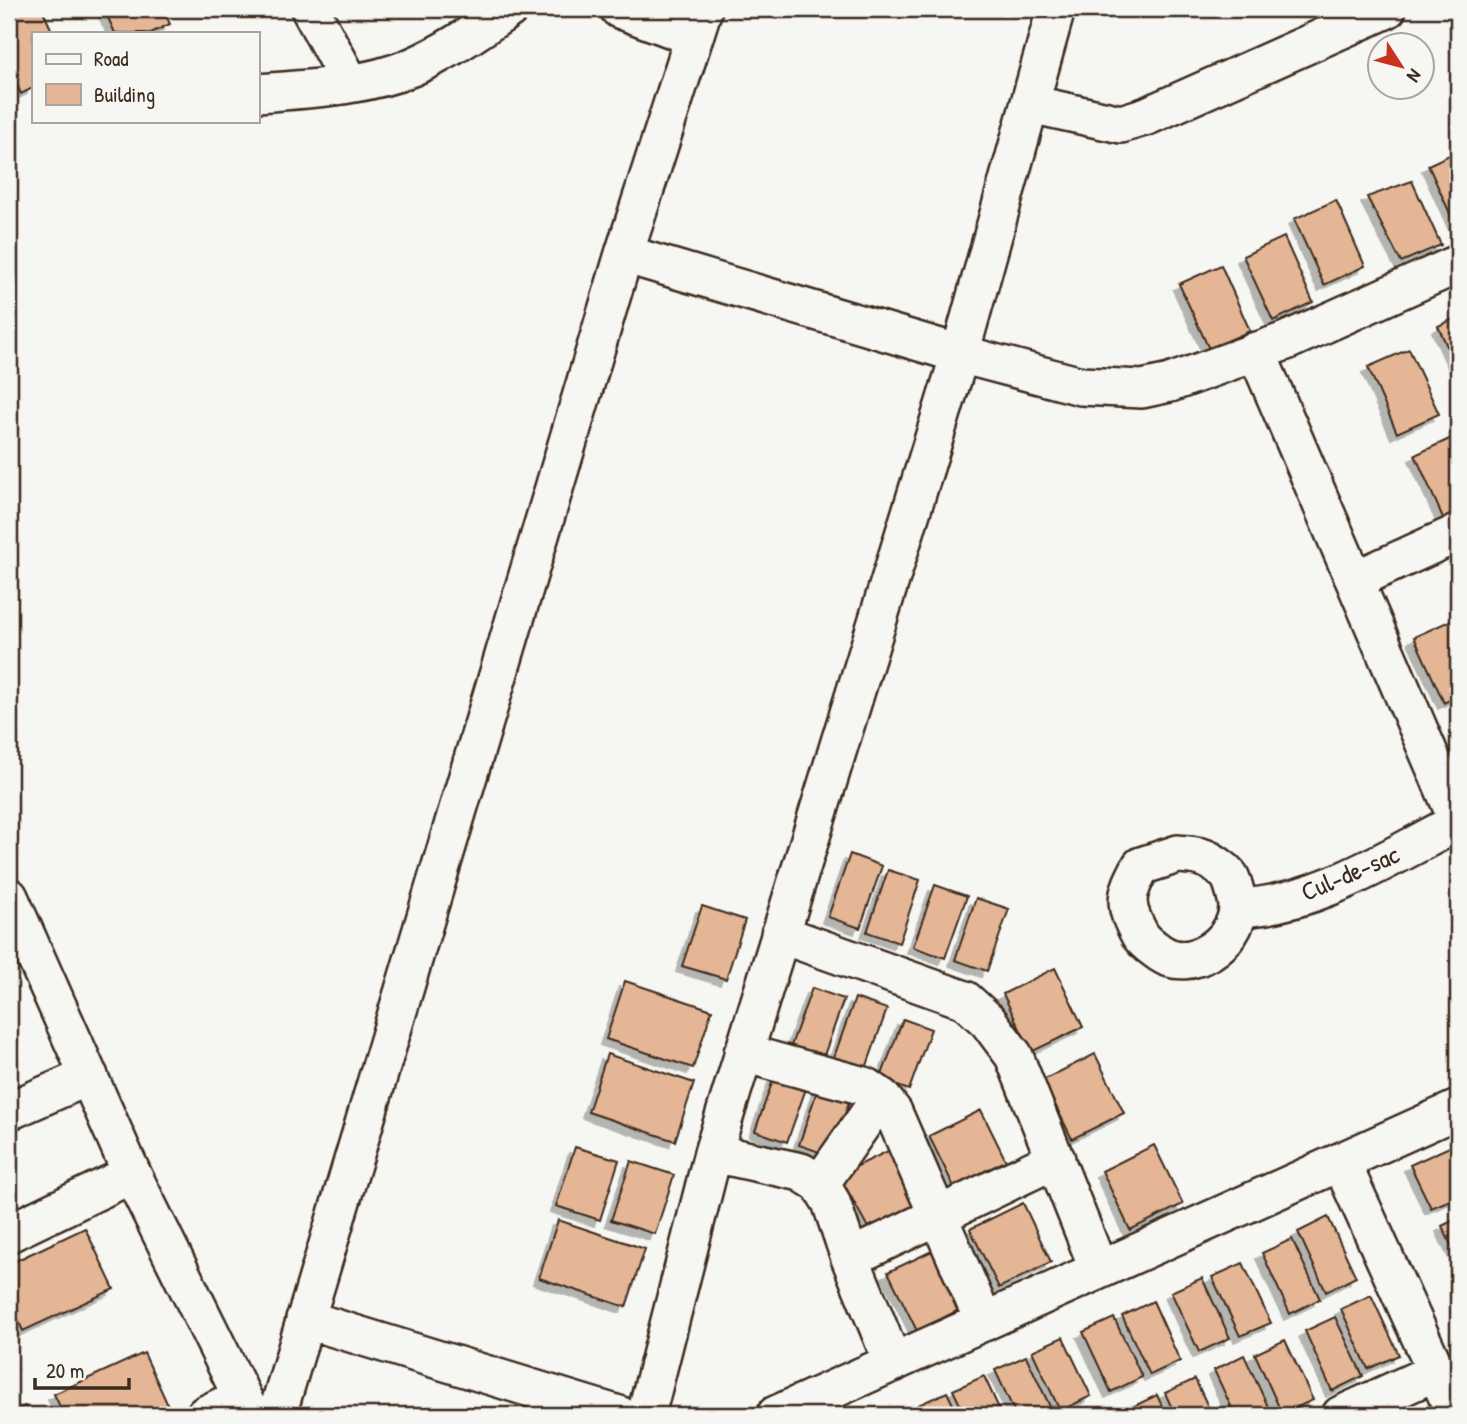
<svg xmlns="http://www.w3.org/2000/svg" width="1467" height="1424" font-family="'Patrick Hand',sans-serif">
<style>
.building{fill:#e4b695;stroke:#3b2a1e;stroke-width:2;filter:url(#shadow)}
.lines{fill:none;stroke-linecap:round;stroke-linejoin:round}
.minor-casing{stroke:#3b2a1e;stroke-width:42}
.minor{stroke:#f6f6f2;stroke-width:37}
.labels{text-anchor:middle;stroke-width:5;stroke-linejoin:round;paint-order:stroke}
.street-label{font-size:26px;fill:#3b2a1e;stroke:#f6f6f2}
</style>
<defs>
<filter id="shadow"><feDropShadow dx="-6" dy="6" stdDeviation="0" flood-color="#0004"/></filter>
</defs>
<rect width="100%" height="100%" fill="#f6f6f2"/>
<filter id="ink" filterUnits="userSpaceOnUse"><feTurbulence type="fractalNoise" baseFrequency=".0143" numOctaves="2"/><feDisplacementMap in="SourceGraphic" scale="14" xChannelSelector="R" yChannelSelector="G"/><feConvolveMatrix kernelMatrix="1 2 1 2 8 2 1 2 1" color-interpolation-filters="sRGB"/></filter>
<g filter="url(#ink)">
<path class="building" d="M9,9H42L53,33H33V88L21,94L9,66Z
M104,9H163L170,24L151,33H115Z
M1458,151V231L1428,165Z
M1412,181L1441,245L1401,262L1367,197Z
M1336,200L1365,266L1324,285L1294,219Z
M1284,237L1313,302L1273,321L1243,256Z
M1221,265L1250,331L1209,349L1179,284Z
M1458,317V371L1438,326Z
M1409,349L1439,414L1397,433L1368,367Z
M1456,436L1458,442V514L1444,520L1415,455Z
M1456,618L1458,623V696L1444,703L1414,637Z
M850,854L882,866L860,928L828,917Z
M888,870L920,880L899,943L867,932Z
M935,885L967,896L945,958L913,947Z
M976,898L1009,909L987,971L955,960Z
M702,906L745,920L726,979L682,966Z
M1055,968L1083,1027L1031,1052L1003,994Z
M625,981L712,1010L693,1068L606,1039Z
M812,988L844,999L822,1061L789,1051Z
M855,998L887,1009L865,1071L833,1060Z
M903,1019L931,1029L909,1090L880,1080Z
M607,1054L694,1083L675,1141L588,1112Z
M1095,1054L1124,1113L1072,1139L1043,1080Z
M777,1069L809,1080L787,1142L755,1131Z
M820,1082L852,1093L831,1156L799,1145Z
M981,1110L1010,1169L958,1195L929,1136Z
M1458,1143V1197L1431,1208L1410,1165Z
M1154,1145L1183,1204L1130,1230L1102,1171Z
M575,1147L619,1160L600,1220L556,1206Z
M896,1147L922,1208L872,1235L839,1175Z
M631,1161L674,1175L655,1234L611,1220Z
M1023,1203L1051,1262L999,1288L970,1229Z
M1328,1217L1356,1277L1326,1292L1298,1232Z
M1458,1218V1252L1455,1253L1442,1226Z
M558,1220L645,1249L626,1307L539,1278Z
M85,1228L114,1289L23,1331L9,1299V1264Z
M1292,1239L1320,1299L1290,1314L1262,1253Z
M940,1247L969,1305L917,1331L888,1272Z
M1243,1263L1271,1323L1240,1336L1212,1277Z
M1202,1278L1230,1338L1199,1352L1171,1292Z
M1371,1295L1399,1355L1368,1369L1341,1309Z
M1153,1301L1180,1361L1150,1375L1122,1316Z
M1335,1317L1363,1376L1332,1391L1305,1331Z
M1114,1318L1142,1377L1111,1392L1083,1332Z
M1063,1337L1091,1396L1060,1411L1032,1351Z
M1285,1340L1313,1400L1282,1414L1255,1354Z
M144,1353L172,1414L64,1415L54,1394Z
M1244,1355L1272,1415H1235L1214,1370Z
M1026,1356L1054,1415H1016L995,1370Z
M984,1376L1002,1415H965L953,1390Z
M1195,1379L1212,1415H1175L1165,1393Z
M947,1392L958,1415H920L916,1406Z
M1157,1395L1166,1415H1129L1126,1410Z
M25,1406L30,1415H9V1413Z"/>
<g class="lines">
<defs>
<path id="minor" d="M310,9L350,83
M619,9L694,37
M257,93C309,89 364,87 412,67C447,52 478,30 509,9
M1030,104L1121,124L1147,116L1387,9
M624,254L960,354L1081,386L1142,389L1170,383L1286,341L1458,264
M1256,351L1458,821
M1355,580L1458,533
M1178,854C1186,855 1197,855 1204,858C1211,860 1226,871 1230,877C1233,883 1238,901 1238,908C1236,943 1190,974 1160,953C1152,947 1145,943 1140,935C1123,904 1125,896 1141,866Z
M9,897L132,1174L251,1415
M1238,908C1316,905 1390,857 1458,822
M780,934L965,1000L988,1021L1014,1056L1099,1270
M743,1053L864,1086L881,1097L893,1112L984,1322
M9,1111L89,1076
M713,1153L801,1172L820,1184L831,1202L850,1258L893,1363
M1341,1162L1456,1415
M820,1184L881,1097
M9,1233L132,1174
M850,1258L1056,1159
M305,1319L619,1415
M205,1415L242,1397
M277,1415L624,254L703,9
M646,1415L713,1153L960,354L1056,9
M776,1415L1458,1109
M1341,1415L1437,1371"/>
</defs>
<use href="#minor" class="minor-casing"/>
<use href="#minor" class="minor"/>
</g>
</g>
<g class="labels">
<g class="street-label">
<text transform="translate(1350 873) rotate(-23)" y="9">Cul-de-sac</text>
</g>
</g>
<rect width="1467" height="1424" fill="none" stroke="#f6f6f2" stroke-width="35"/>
<rect x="18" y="18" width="1432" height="1389" fill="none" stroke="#3b2a1e" stroke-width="2.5" filter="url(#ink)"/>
<rect x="32" y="32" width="228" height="91" fill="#f6f6f2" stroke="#aba49d" stroke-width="2"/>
<rect x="46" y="54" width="35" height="10" fill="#f6f6f2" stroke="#aba49d" stroke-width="2"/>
<text x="94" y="66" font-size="21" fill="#3b2a1e">Road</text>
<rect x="46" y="84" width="35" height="21" fill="#e4b695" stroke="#aba49d" stroke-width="2"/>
<text x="94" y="102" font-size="21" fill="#3b2a1e">Building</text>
<g transform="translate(1401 66) rotate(126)"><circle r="33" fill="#f6f6f2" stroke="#aba49d" stroke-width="2"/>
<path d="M0-5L12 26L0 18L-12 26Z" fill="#c8321e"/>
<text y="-10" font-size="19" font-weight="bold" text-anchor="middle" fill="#3b2a1e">N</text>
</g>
<path d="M35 1378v10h94v-10" fill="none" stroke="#3b2a1e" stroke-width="3.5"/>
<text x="46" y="1378" font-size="21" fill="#3b2a1e" stroke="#f6f6f2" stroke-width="5" paint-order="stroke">20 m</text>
</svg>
